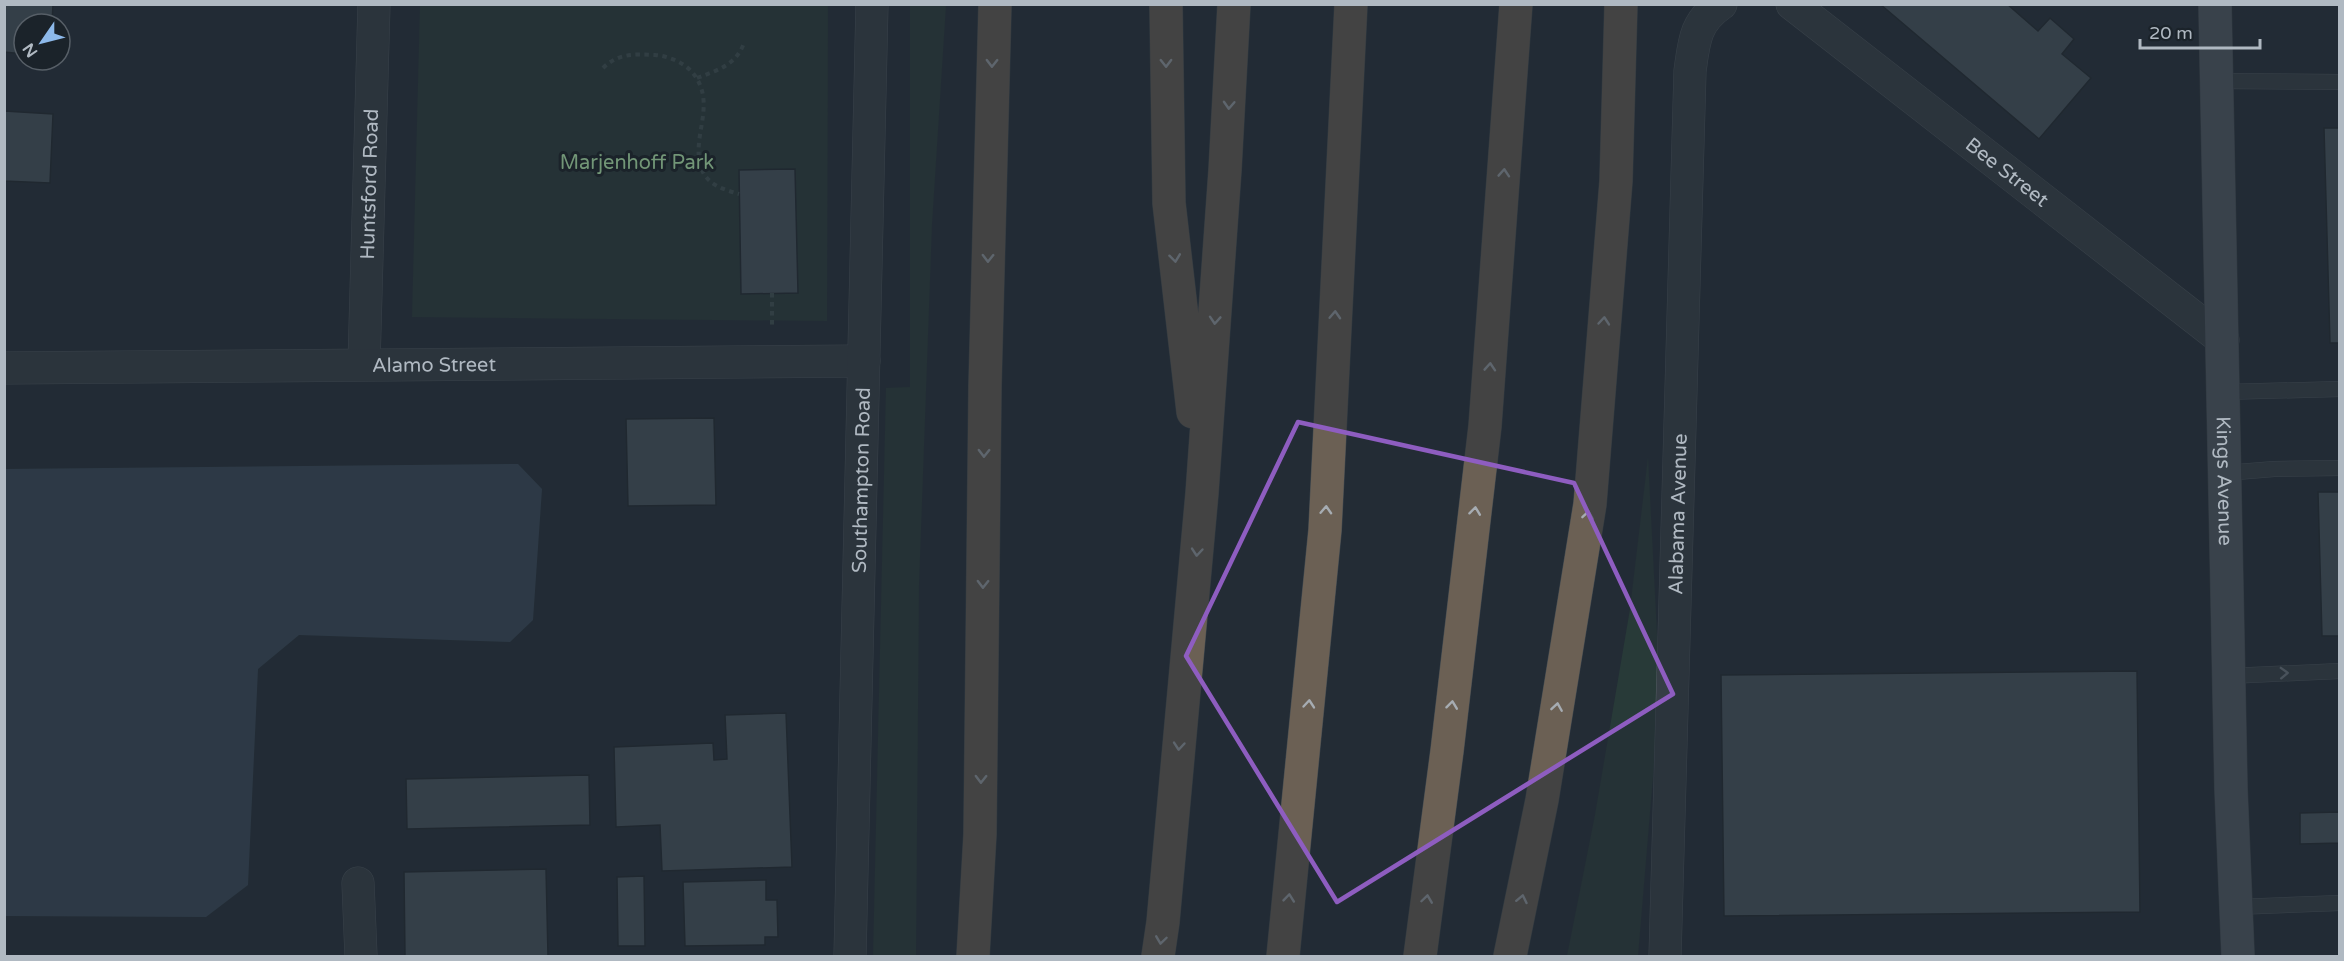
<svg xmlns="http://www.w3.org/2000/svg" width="2344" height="961" font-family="'Varela Round',sans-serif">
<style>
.green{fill:#283a38}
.water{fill:#3a4b5c}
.building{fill:#4b5760;stroke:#1d252c;stroke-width:1.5}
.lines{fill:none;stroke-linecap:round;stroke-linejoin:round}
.lane-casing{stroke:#535c63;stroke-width:16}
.street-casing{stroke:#535c63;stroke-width:33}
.primary-casing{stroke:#3f474f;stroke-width:34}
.highway-casing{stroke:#404950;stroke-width:34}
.path{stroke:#445556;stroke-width:4;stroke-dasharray:4.5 4.5;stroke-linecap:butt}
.lane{stroke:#363e46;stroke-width:15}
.street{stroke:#363e46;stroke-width:32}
.primary{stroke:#545d66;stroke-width:33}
.highway{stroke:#6b6054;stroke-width:33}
.oneway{stroke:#a6acb2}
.oneway2{stroke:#79828a}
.marked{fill:none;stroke:#8e5dc0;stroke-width:4.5;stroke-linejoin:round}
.labels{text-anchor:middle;stroke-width:6;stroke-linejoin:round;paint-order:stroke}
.park-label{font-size:20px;fill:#729677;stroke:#1b232a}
.street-label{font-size:20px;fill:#b0b9c2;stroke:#1b232a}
</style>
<rect width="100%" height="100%" fill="#232c35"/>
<path class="green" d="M420,5H828L827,321L412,317Z
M910,5H946L932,224L919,585L916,956H873L886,388L910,387Z
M1648,457L1660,693L1638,956H1567L1595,815L1630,609Z"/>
<path class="water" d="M518,464L542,489L533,620L510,642L299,635L258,669L248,885L206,917L6,916L4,914L5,469Z"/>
<path class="building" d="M4,4H53L52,24H24V54L4,52Z
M1880,4H2007L2038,31L2050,18L2074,39L2062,54L2091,78L2039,139Z
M4,111L53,114L50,183L4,181Z
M2324,128H2340V343H2330Z
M795,169L798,293L741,294L739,170Z
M714,418L716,505L628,506L626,419Z
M2318,492H2340V636H2322Z
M2137,671L2140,912L1724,916L1721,675Z
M786,713L792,867L662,871L660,825L616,827L614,747L713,743L714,760L727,759L725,715Z
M589,775L590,825L407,829L406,779Z
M2340,812V843L2300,844V813Z
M546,869L548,956H405L404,872Z
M644,876L645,946H618L617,877Z
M766,880V900H777L778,937H765V945L685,946L683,882Z"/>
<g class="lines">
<defs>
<path id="lane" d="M2217,81L2340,82
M2224,392L2340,389
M2225,473L2274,469L2340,468
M2229,676L2340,671
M2236,907L2340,903"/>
<g id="street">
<path id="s1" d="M1792,4L2223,340"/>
<path id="s2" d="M364,364L374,4"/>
<path id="s3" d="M4,368L864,361"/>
<path d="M358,883L361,956"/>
<path id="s4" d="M850,956L872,4"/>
<path id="s5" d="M1665,956L1690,71C1694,41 1695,22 1721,4"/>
</g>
<g id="primary">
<path id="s6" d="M2215,4L2231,789L2238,956"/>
</g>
<path id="highway" d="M1166,4L1169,203L1193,412
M973,956L980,834L985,386L995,4
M1158,956L1163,922L1202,493L1225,170L1234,4
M1283,956L1325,530L1351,4
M1420,956L1447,751L1485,426L1516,4
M1510,956L1542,800L1590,504L1616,181L1621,4"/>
</defs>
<use href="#lane" class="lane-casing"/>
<use href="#street" class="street-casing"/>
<use href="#primary" class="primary-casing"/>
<use href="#highway" class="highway-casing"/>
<path class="path" d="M603,68C618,53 635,54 655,55C668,56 683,62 692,72C719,104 689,138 702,170C708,185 725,190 739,194
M697,78C718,70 736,65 744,43
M772,293V325"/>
<use href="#lane" class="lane"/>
<use href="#street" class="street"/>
<use href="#primary" class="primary"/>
<use href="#highway" class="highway"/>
</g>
<defs><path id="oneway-chevron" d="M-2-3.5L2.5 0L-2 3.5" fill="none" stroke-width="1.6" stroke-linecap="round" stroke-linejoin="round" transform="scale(1.5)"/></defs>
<g class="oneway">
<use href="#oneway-chevron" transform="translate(992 63) rotate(91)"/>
<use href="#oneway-chevron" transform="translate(1166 63) rotate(89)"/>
<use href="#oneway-chevron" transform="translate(1229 105) rotate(93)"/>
<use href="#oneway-chevron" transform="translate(1504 173) rotate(-86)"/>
<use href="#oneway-chevron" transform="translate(988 258) rotate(91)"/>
<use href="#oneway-chevron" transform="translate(1175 258) rotate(83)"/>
<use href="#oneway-chevron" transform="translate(1335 315) rotate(-87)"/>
<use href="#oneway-chevron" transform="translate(1215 320) rotate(94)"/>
<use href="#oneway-chevron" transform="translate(1604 321) rotate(-85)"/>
<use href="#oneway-chevron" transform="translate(1490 367) rotate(-86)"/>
<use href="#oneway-chevron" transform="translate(984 453) rotate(91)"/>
<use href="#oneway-chevron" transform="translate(1326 510) rotate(-87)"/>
<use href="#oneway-chevron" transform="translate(1475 511) rotate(-83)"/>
<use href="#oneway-chevron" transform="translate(1588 515) rotate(-81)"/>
<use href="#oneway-chevron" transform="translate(1197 552) rotate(95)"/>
<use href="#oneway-chevron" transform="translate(983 584) rotate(91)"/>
<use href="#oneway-chevron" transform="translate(1309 704) rotate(-85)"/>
<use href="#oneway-chevron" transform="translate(1452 705) rotate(-83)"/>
<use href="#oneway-chevron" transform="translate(1557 707) rotate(-81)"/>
<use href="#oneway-chevron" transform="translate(1179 746) rotate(95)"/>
<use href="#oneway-chevron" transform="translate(981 779) rotate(91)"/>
<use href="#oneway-chevron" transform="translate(1289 898) rotate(-84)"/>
<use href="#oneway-chevron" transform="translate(1427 899) rotate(-82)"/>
<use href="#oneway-chevron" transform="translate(1522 899) rotate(-78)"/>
<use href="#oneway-chevron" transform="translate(1161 940) rotate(98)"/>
</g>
<use class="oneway2" href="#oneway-chevron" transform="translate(2284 673) rotate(-2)"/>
<path d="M0 0H2344V961H0ZM1298,422L1574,483L1673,694L1337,902L1186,656Z" fill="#232c35" fill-opacity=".55" fill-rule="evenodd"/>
<path class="marked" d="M1298,422L1574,483L1673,694L1337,902L1186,656Z"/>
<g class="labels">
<g class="park-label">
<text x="637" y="169">Marjenhoff Park</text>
</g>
<g class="street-label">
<text dy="7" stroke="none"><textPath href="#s1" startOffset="273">Bee Street</textPath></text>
<text dy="7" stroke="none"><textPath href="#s2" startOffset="180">Huntsford Road</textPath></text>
<text dy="7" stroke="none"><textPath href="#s3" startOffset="430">Alamo Street</textPath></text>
<text dy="7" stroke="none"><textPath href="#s4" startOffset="476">Southampton Road</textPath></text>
<text dy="7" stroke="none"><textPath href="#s6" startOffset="477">Kings Avenue</textPath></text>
<text dy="7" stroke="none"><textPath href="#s5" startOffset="442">Alabama Avenue</textPath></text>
</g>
</g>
<rect width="2344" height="961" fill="none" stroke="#b0b9c2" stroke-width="12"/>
<g transform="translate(42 42) rotate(235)"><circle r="28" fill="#1b232a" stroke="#575f67" stroke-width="1.5"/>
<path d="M0-4.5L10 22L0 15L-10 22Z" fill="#8db9ea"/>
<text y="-9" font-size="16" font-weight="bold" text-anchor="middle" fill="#b0b9c2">N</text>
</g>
<path d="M2140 39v9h120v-9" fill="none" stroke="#b0b9c2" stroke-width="3"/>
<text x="2149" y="39" font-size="18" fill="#b0b9c2" stroke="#1b232a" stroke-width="4.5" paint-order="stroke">20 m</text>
</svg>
